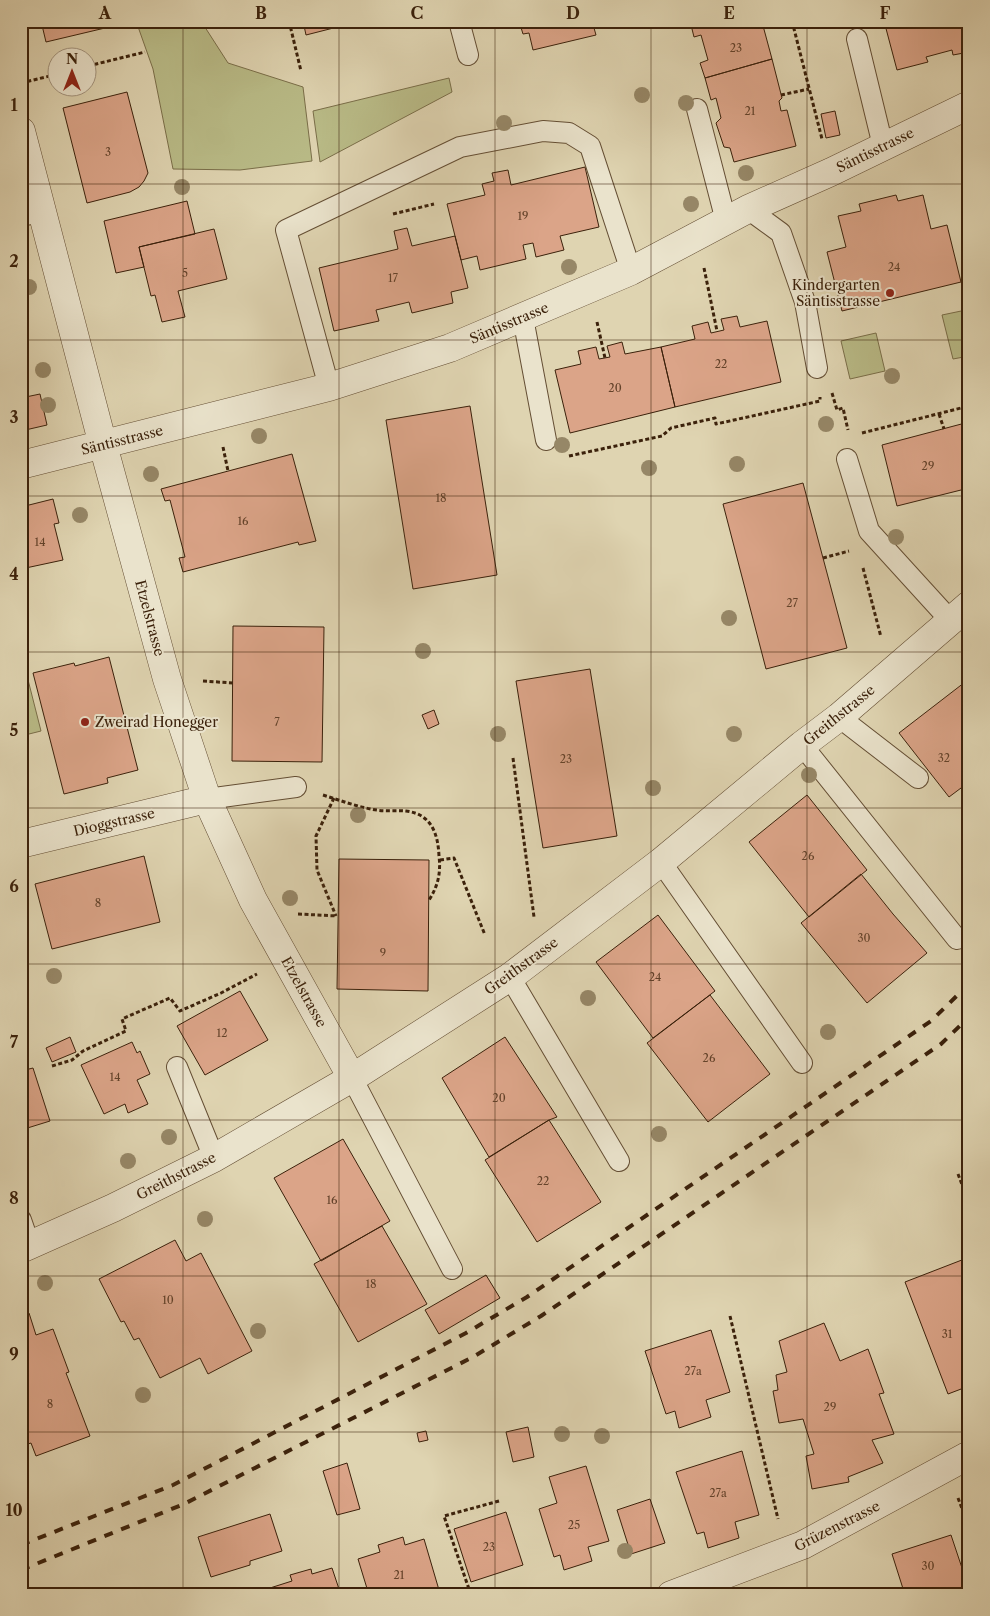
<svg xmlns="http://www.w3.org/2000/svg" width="990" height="1616" font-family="'Libre Caslon Text',serif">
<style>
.green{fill:#b9bb87;stroke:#7a6e49}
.building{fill:#dba488;stroke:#3b210b}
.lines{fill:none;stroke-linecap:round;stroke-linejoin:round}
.service-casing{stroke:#644e34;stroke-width:22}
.minor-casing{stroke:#644e34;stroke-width:29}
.path{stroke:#3b210b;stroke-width:3;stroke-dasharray:4 2.5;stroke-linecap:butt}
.service{stroke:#eae3cc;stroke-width:20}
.minor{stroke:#eae3cc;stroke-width:28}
.rail{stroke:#3b210b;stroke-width:4;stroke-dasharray:9 9;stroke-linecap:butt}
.tree{fill:#968767}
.grid{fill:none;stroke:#3b210b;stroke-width:1;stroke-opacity:0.55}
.poi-dot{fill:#8f2418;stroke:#eae3cc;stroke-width:2}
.labels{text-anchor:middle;stroke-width:4;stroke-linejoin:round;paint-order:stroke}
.number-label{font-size:11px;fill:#63422a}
.street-label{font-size:14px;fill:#3b210b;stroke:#eae3cc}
.poi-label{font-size:14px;fill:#3b210b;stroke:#eae3cc;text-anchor:end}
.neatline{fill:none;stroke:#3b210b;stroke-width:2}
.grid-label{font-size:16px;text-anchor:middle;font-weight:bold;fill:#3b210b}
</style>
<rect width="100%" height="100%" fill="#dfd4b1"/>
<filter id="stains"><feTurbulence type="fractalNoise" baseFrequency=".004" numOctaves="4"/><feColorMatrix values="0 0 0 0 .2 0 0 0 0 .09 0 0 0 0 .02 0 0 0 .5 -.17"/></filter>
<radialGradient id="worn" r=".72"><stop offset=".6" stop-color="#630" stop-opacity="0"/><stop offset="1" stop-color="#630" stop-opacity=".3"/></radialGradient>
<path class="green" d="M136,21H201L228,63L303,87L312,161L240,170L173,169L153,69Z
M449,78L452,92L320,162L313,111Z
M966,310L969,321V356L953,359L942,315Z
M876,333L885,371L850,379L841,341Z
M21,664H24L41,731L21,736Z"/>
<path class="building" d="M41,21H104L105,28L46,42Z
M303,21H361L306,35Z
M519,21H592L596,35L533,50L529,33L523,34Z
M690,21H757V23L762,22L772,59L705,78L700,63L708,60L701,35L694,37Z
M884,21H969V52L953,55L952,50L926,57L928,62L897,70Z
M772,59L782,98L779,101L781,111L787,110L796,146L734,162L730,148L724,147L716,123L721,118L716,98L711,100L705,78Z
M127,92L148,173L144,181L139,187L130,192L87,203L63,108Z
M835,111L840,135L826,138L821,114Z
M585,167L599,227L560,236L564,250L536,257L533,243L523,245L526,259L480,270L477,256L461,260L447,204L485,195L482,184L494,181L492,173L508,170L511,185Z
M896,195L898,201L923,195L931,229L947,225L961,282L842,311L827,252L846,247L838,216L861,211L859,204Z
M187,201L195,234L139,247L144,267L116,273L104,221Z
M407,228L412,246L455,236L468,288L451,292L453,303L412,313L409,302L376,310L379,321L334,331L319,268L398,249L394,231Z
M214,229L227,279L178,291L185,317L162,322L155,295L151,296L139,247Z
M737,316L740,327L767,321L781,382L675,407L661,347L695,339L692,326L708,322L711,333L724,330L721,319Z
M622,342L625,354L661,347L675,407L570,433L555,370L581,364L578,351L596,347L599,359L610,357L607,346Z
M40,394L47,425L21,431V398Z
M470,406L497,575L413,589L386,420Z
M969,422V488L897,506L882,445Z
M292,454L316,541L299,545L298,542L183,572L179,558L185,557L170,500L165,501L161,489Z
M803,483L847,648L766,669L723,504Z
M53,499L59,523L54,524L63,560L21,569V507Z
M233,626L324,627L322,762L232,761Z
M109,657L138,770L107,778L108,783L64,794L33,673L74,663L75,666Z
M590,669L617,836L543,848L516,681Z
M969,679V782L949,797L899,733Z
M434,710L439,724L428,729L422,715Z
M807,795L867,870L809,917L749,842Z
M144,856L160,922L52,949L35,884Z
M339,859L429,860L428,991L337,989Z
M861,874L893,914L927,953L867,1003L801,923Z
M658,915L715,991L653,1038L596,962Z
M240,991L268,1040L205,1075L177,1026Z
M710,995L770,1074L708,1122L647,1043Z
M70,1037L76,1052L52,1062L46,1048Z
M505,1037L557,1117L549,1120L489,1157L442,1078Z
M132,1042L137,1053L140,1051L150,1074L137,1080L148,1104L128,1113L125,1104L104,1114L81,1065Z
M33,1068L50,1121L21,1130V1071Z
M549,1120L601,1202L537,1242L485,1160Z
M343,1139L390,1221L321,1261L274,1178Z
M382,1226L427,1304L358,1342L314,1264Z
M175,1240L186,1261L201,1253L252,1351L208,1374L200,1358L160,1378L139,1338L134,1340L124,1321L121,1322L99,1279Z
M967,1258L969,1264V1386L948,1394L905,1282Z
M486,1275L500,1298L439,1334L425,1310Z
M29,1313L36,1335L53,1329L69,1372L66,1373L90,1436L36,1456L31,1443L21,1446V1316Z
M824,1323L840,1361L868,1349L884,1393L879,1394L894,1434L872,1440L883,1463L848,1477L849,1482L812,1489L806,1456L814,1454L803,1419L779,1423L773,1391L778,1390L776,1375L787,1372L779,1341Z
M711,1330L730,1392L706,1400L711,1417L679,1428L675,1411L666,1414L645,1351Z
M528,1427L534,1457L513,1462L506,1432Z
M426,1431L428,1440L419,1442L417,1433Z
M742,1451L759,1515L735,1522L739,1538L708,1548L704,1532L697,1534L676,1472Z
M347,1463L360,1509L337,1515L323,1471Z
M586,1466L609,1541L588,1547L592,1561L564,1570L560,1555L554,1557L539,1509L557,1503L549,1477Z
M650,1499L665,1543L631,1554L617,1510Z
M506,1512L523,1565L471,1582L454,1529Z
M270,1514L282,1551L250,1561V1565L211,1577L198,1537Z
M951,1535L969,1589V1595H905L892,1554Z
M403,1537L405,1545L424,1539L439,1590L422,1595H369L358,1559L380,1552L378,1545Z
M332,1568L341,1595H272L270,1588L292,1581L290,1575L311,1569L312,1574Z"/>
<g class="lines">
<defs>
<path id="service" d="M459,21L468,55
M857,39L883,146
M697,109L726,221
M748,209L781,233L805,302L817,368
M21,216L41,212
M523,318L546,440
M329,387L286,230L460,147L543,131L569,133L590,146L631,271
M847,459L869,531L950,620
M839,717L918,778
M802,745L957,939
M207,799L296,787
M661,862L802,1063
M510,977L619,1161
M177,1067L214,1158
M352,1078L452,1269
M21,1220L30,1246"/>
<path id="minor" d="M21,131L103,445L167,679L207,799L253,900L352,1078
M21,465L329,387L450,348L631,271L748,209L831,172L969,105
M21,844L207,799
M21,1249L113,1208L214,1158L352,1078L510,977L661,862L802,745L839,717L969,605
M671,1595L803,1545L969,1455"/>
</defs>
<use href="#service" class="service-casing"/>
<use href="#minor" class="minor-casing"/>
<path class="path" d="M289,21L301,71
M792,21L822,139
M88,66L145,52
M21,83L58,74
M781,95L809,89
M393,214L434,204
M704,268L717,331
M597,322L605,358
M832,393L837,410L843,408L848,430
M939,414L944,429
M862,433L969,406
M223,447L228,471
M569,456L662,436L671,428L715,418L716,424L820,401V397
M823,558L849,551
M863,568L881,637
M203,681L233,683
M513,758L534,917
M323,795C339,800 355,806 371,809C383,812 395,810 406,811C431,814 438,833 439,856C441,873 438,886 429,900
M334,798L316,836L317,870L336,916
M440,860L454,858L485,935
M298,914L337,916
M52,1066L72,1060L83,1051L126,1031L122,1019L170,998L180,1011L221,993L257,974
M958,1174L969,1203
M730,1316L778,1519
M958,1498L969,1527
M962,1570L969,1568
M471,1595L444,1516L499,1501"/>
<use href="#service" class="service"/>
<use href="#minor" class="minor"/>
<path class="rail" d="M21,1545L173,1485L466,1333L527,1297L931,1021L969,984
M21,1570L184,1504L473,1357L541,1316L941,1044L969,1017"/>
</g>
<g class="tree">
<circle cx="642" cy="95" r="8"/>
<circle cx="686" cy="103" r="8"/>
<circle cx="504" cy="123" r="8"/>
<circle cx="746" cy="173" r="8"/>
<circle cx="182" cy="187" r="8"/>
<circle cx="691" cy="204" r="8"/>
<circle cx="569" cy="267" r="8"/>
<circle cx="29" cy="287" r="8"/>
<circle cx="43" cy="370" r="8"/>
<circle cx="892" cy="376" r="8"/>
<circle cx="48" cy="405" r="8"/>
<circle cx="826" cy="424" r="8"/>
<circle cx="259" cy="436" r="8"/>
<circle cx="562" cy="445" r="8"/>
<circle cx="737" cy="464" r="8"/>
<circle cx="649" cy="468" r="8"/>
<circle cx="151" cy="474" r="8"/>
<circle cx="80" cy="515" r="8"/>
<circle cx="896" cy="537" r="8"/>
<circle cx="729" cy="618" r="8"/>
<circle cx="423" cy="651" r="8"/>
<circle cx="498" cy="734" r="8"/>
<circle cx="734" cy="734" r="8"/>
<circle cx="809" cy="775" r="8"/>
<circle cx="653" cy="788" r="8"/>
<circle cx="358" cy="815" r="8"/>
<circle cx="290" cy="898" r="8"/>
<circle cx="54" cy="976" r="8"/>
<circle cx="588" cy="998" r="8"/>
<circle cx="828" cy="1032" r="8"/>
<circle cx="659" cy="1134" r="8"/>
<circle cx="169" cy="1137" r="8"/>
<circle cx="128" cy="1161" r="8"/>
<circle cx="205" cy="1219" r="8"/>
<circle cx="45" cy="1283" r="8"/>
<circle cx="258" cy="1331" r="8"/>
<circle cx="143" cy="1395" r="8"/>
<circle cx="562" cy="1434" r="8"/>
<circle cx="602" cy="1436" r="8"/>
<circle cx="625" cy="1551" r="8"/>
</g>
<path class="grid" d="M183,21V1595M339,21V1595M495,21V1595M651,21V1595M807,21V1595M21,184H969M21,340H969M21,496H969M21,652H969M21,808H969M21,964H969M21,1120H969M21,1276H969M21,1432H969"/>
<g class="poi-dot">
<circle cx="890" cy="293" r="5"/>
<circle cx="85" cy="722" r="5"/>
</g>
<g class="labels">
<g class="number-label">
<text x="736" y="52">23</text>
<text x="750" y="115">21</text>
<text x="108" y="156">3</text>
<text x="523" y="220">19</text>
<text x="894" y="271">24</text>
<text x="185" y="277">5</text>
<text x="393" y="282">17</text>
<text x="721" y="368">22</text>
<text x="615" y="392">20</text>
<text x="928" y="470">29</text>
<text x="441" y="502">18</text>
<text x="243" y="525">16</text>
<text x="40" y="546">14</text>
<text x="792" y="607">27</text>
<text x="277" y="726">7</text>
<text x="944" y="762">32</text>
<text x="566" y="763">23</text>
<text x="808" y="860">26</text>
<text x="98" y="907">8</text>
<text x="864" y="942">30</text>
<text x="383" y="957">9</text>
<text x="655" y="981">24</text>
<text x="222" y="1037">12</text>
<text x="709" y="1062">26</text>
<text x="115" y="1081">14</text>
<text x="499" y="1102">20</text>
<text x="543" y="1185">22</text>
<text x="332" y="1204">16</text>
<text x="371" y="1288">18</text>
<text x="168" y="1304">10</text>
<text x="947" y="1338">31</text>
<text x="693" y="1375">27a</text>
<text x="50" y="1408">8</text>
<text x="830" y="1411">29</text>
<text x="718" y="1497">27a</text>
<text x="574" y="1529">25</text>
<text x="489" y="1551">23</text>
<text x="928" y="1570">30</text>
<text x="399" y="1579">21</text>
</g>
<g class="street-label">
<text transform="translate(875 150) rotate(-26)" y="5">Säntisstrasse</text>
<text transform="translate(509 323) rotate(-23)" y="5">Säntisstrasse</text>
<text transform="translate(122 440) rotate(-14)" y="5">Säntisstrasse</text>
<text transform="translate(150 618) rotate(75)" y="5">Etzelstrasse</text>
<text transform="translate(839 715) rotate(-39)" y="5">Greithstrasse</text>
<text transform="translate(114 822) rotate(-13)" y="5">Dioggstrasse</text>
<text transform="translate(521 966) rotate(-36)" y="5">Greithstrasse</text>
<text transform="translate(304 992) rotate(61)" y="5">Etzelstrasse</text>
<text transform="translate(176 1176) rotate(-27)" y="5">Greithstrasse</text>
<text transform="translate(837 1526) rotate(-27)" y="5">Grüzenstrasse</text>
</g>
<g class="poi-label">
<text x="880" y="290">Kindergarten<tspan x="880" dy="16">Säntisstrasse</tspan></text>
<text x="95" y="727" text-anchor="start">Zweirad Honegger</text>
</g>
</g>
<rect width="990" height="1616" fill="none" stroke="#dfd4b1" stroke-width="55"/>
<g transform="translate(72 72)"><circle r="24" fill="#eae3cc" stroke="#a4957f"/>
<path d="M0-4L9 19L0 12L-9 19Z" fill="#8f2418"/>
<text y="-8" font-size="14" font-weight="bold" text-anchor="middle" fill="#3b210b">N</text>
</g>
<rect x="28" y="28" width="934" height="1560" class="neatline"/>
<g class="grid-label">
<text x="105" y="19">A</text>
<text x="261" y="19">B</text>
<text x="417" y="19">C</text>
<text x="573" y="19">D</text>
<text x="729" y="19">E</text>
<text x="885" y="19">F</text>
<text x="14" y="111">1</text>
<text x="14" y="267">2</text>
<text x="14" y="423">3</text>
<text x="14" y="580">4</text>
<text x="14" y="736">5</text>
<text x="14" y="892">6</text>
<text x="14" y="1048">7</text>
<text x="14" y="1204">8</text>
<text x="14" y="1360">9</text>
<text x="14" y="1516">10</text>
</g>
<rect width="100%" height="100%" filter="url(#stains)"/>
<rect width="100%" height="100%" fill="url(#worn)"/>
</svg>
